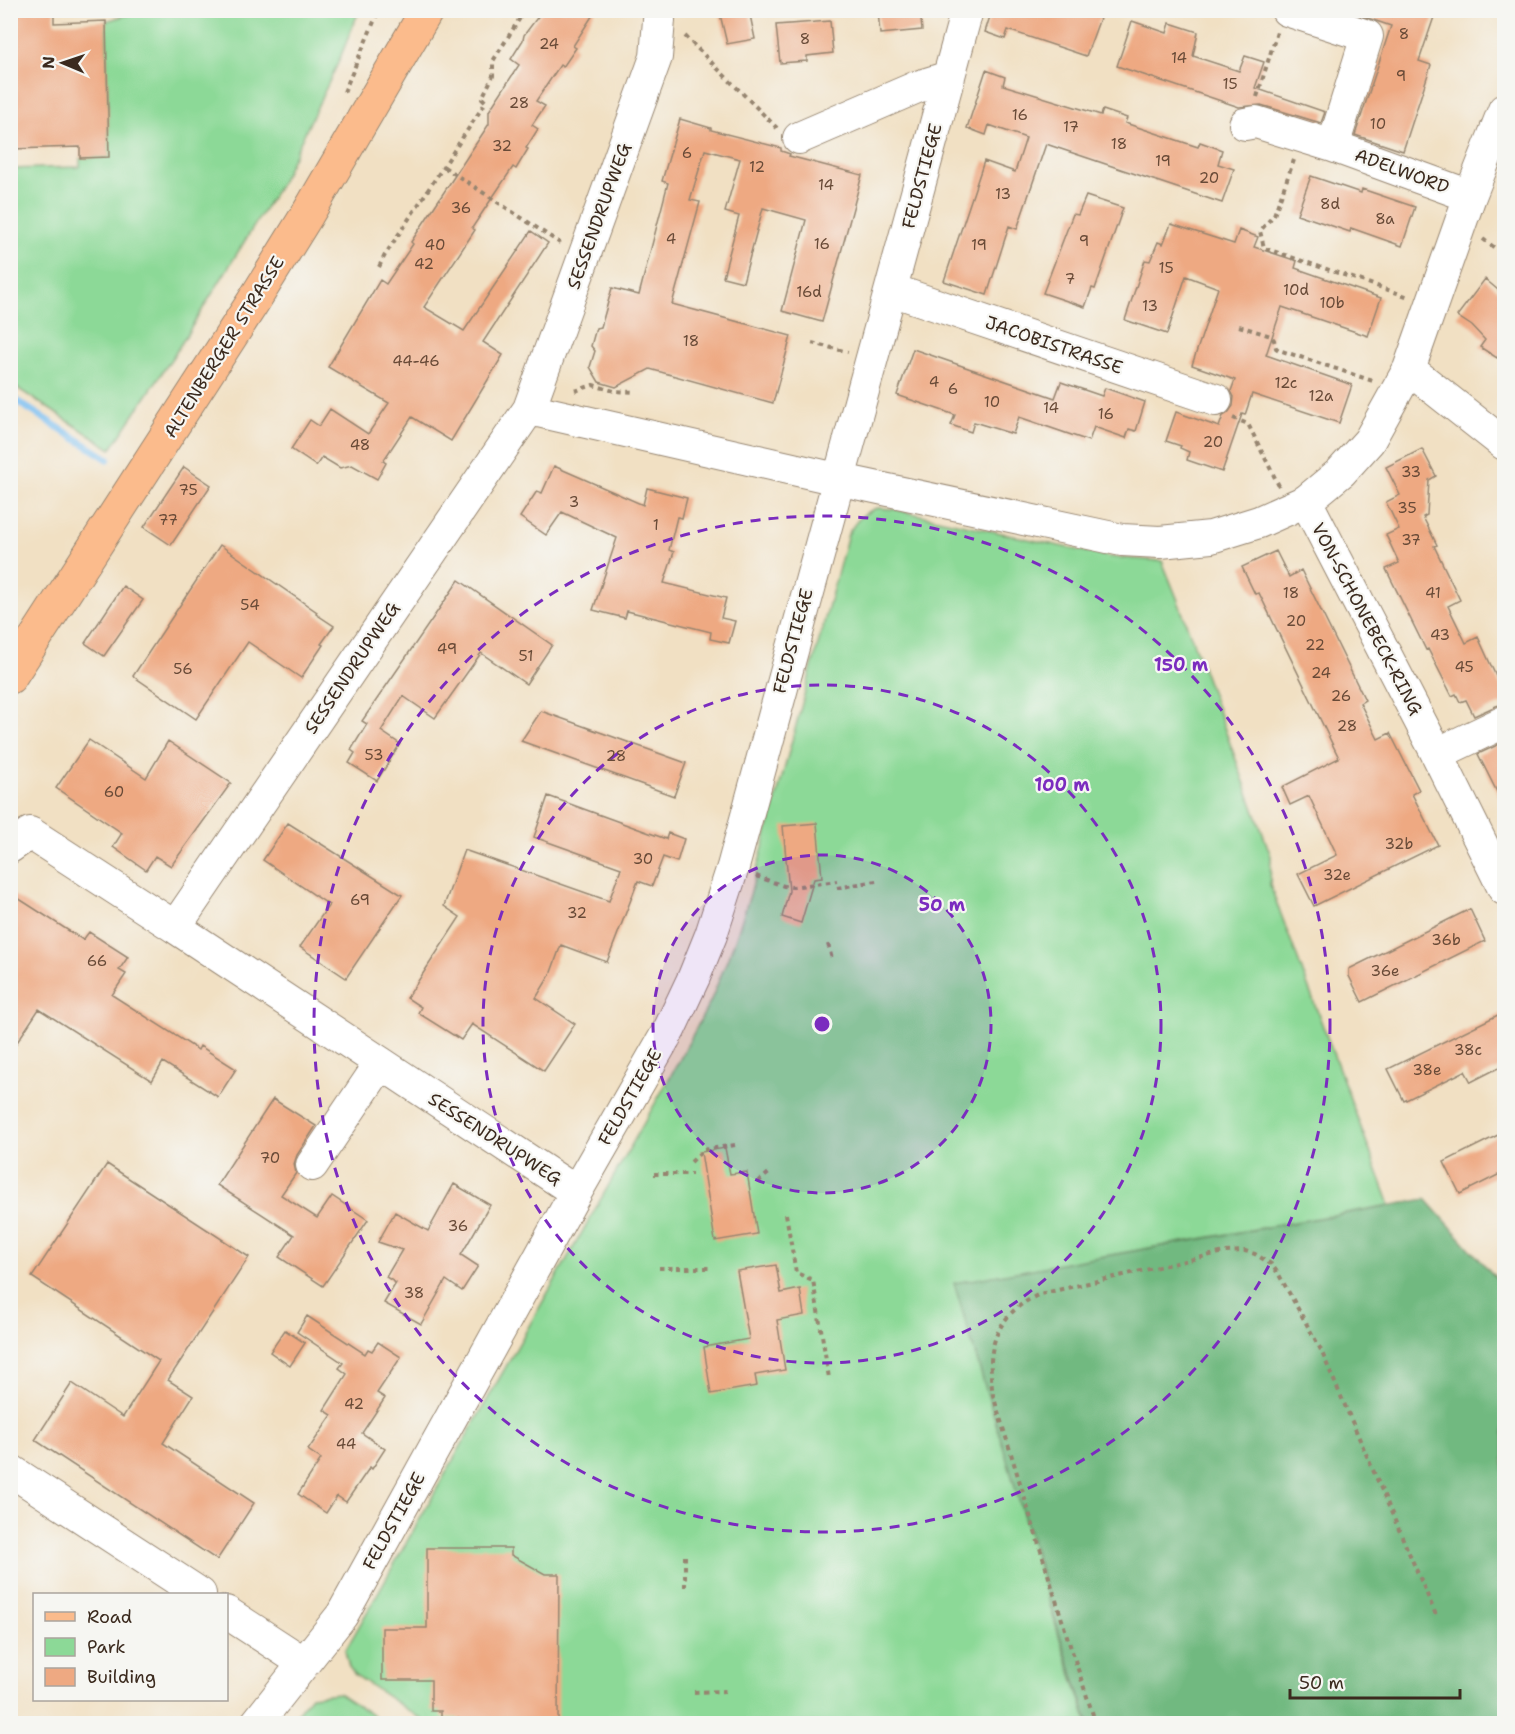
<svg xmlns="http://www.w3.org/2000/svg" width="1515" height="1734" font-family="'Shantell Sans',sans-serif">
<style>
.green{fill:#8cd997;stroke:#64825a;stroke-width:1.5}
.forest{fill:#71b980;stroke:#56724f;stroke-width:1.5}
.lines{fill:none;stroke-linecap:round;stroke-linejoin:round}
.stream{stroke:#7bbff1;stroke-width:7}
.building{fill:#eea982}
.minor-casing{stroke:#968570;stroke-width:34}
.major-casing{stroke:#968570;stroke-width:35}
.path{stroke:#968570;stroke-width:4;stroke-dasharray:4.5 4.5;stroke-linecap:butt}
.minor{stroke:#fff;stroke-width:32}
.major{stroke:#fbbb8c;stroke-width:33}
.ring{fill:none;stroke:#7b2cbf;stroke-width:3;stroke-dasharray:10 8}
.labels{text-anchor:middle;stroke-width:4.5;stroke-linejoin:round;paint-order:stroke}
.number-label{font-size:15px;fill:#684a37}
.street-label{font-size:18px;fill:#3b2a1e;stroke:#f6f6f2}
.centre{fill:#7b2cbf;stroke:#f6f6f2;stroke-width:3}
.ring-label{font-size:18px;text-anchor:middle;font-weight:bold;fill:#7b2cbf;stroke:#f6f6f2;stroke-width:4.5;stroke-linejoin:round;paint-order:stroke}
</style>
<rect width="100%" height="100%" fill="#f6f6f2"/>
<filter id="ink" filterUnits="userSpaceOnUse"><feTurbulence type="fractalNoise" baseFrequency=".0167" numOctaves="2"/><feDisplacementMap in="SourceGraphic" scale="12" xChannelSelector="R" yChannelSelector="G"/><feConvolveMatrix kernelMatrix="1 2 1 2 8 2 1 2 1" color-interpolation-filters="sRGB"/></filter>
<filter id="wash" filterUnits="userSpaceOnUse"><feTurbulence type="fractalNoise" baseFrequency=".008" numOctaves="4" result="noise"/><feDisplacementMap in="SourceGraphic" scale="24" xChannelSelector="R" yChannelSelector="G"/><feGaussianBlur stdDeviation="1.35" result="paint"/><feColorMatrix in="noise" values="0 0 0 0 0 0 0 0 0 0 0 0 0 0 0 0 0 1.4 0 .05"/><feComposite in="paint" operator="in"/></filter>
<g filter="url(#wash)">
<rect width="100%" height="100%" fill="#f1e0c3"/>
<path class="green" d="M144,10L359,11L338,63L282,181L176,352L111,449L11,384L10,169L80,167V158L109,157L106,21Z
M877,508L893,509L1109,557L1162,561L1177,598L1271,856L1270,885L1390,1205L955,1283L1059,1636L1088,1723H427L354,1674L349,1667L345,1651L679,1061L711,1000L734,943L750,895L848,534C856,521 862,513 877,508Z
M339,1693L384,1723H289L311,1696Z"/>
<path class="forest" d="M1426,1199L1504,1287V1723H1089L1059,1633L954,1283Z"/>
<g class="lines">
<path class="stream" d="M10,397L108,459"/>
</g>
<g id="blocks">
<path class="building" d="M10,10H54V23L106,21L109,157L80,158V147L10,149Z
M543,10H596L573,46L576,48L563,67L560,65L536,101L545,106L532,125L538,129L526,148L528,149L516,169L513,167L484,210L472,228L475,230L424,307L464,331L531,231L548,243L483,342L503,355L451,441L412,417L383,461L386,463L377,479L352,465L340,468L322,457L316,466L291,449L310,420L319,426L330,409L368,434L389,403L328,367L380,280L386,284L413,244L411,242L489,124V111L519,65L511,59L523,40L524,35Z
M719,10H749L755,39L727,44Z
M878,10H920L922,30L880,34Z
M992,10H1103L1086,56L1008,30L1005,39L985,32Z
M1354,10H1424L1435,14L1419,61L1431,65L1403,151L1355,135L1391,26L1353,13Z
M830,21L833,53L807,56V61L780,63L776,25Z
M1132,21L1167,33L1170,23L1198,32L1193,56L1239,71L1245,56L1264,62L1255,88L1325,112L1321,123L1261,105L1239,107L1117,66Z
M986,70L1005,77L1003,85L1101,115L1103,110L1127,118L1125,123L1198,147L1200,142L1222,150L1218,164L1234,169L1222,203L1046,144L1017,229L1009,226L987,295L944,281L984,161L1015,172L1026,138L989,125L986,135L967,128Z
M680,119L711,128V130L781,148V151L790,154L789,156L862,175L822,322L782,311L806,220L763,208L743,282L723,277L739,216L725,212L740,159L705,150L690,200L700,202L672,304L791,336L773,403L650,369L616,387L599,382L590,367L595,351L591,346L596,328L601,327L612,288L639,295L668,183L662,181Z
M1311,176L1361,193L1362,189L1415,207L1402,246L1351,228L1350,232L1297,214Z
M1086,196L1123,208L1095,289L1092,288L1085,307L1043,293L1073,214L1078,215Z
M1171,224L1234,244L1239,230L1258,237L1254,247L1297,261L1295,268L1381,298L1368,336L1282,307L1266,355L1352,385L1339,423L1252,394L1245,415L1242,414L1222,472L1187,460L1189,452L1180,448L1181,446L1166,441L1176,412L1219,427L1223,416L1228,413L1233,406L1234,397L1231,391L1235,380L1192,365L1218,288L1186,276L1167,334L1125,320L1145,260L1150,261L1158,242L1163,244Z
M1485,279L1504,295V360L1499,355L1497,358L1480,347L1485,340L1472,326L1457,316Z
M913,349L1055,398L1061,382L1102,396L1105,388L1145,402L1136,431L1129,429L1126,438L1094,427L1089,441L1019,417L1013,434L974,422L971,432L951,425L955,415L897,395Z
M1422,449L1436,476L1429,480L1427,515L1423,517L1437,545L1434,546L1460,600L1448,606L1466,643L1478,637L1504,694V704L1496,706L1474,716L1466,700L1460,702L1456,694L1452,696L1428,649L1426,650L1386,569L1399,563L1386,535L1399,529L1386,502L1400,495L1386,467Z
M554,466L643,505L647,488L687,498L682,518L677,517L669,550L674,552L664,583L726,598L721,618L735,621L729,643L710,639L711,632L627,611L625,618L593,610L617,538L562,512L546,535L520,517L537,491L542,493Z
M184,467L211,485L171,545L144,527Z
M220,545L317,612L316,614L334,626L321,644L323,645L301,678L248,642L196,719L133,676Z
M1276,551L1289,577L1301,570L1365,700L1360,703L1378,739L1390,733L1419,790L1412,794L1438,845L1314,906L1298,874L1337,855L1309,796L1290,805L1282,787L1339,758L1259,593L1255,594L1242,567Z
M459,580L552,645L526,684L481,653L435,718L403,696L381,731L400,744L377,781L349,763L355,753L351,750L367,724L362,721Z
M123,586L143,600L104,656L85,643Z
M541,711L686,763L674,796L521,741Z
M89,740L146,778L168,741L231,783L171,866L155,856L146,870L113,847L122,833L56,788Z
M1504,742V806L1478,754Z
M548,796L666,839L668,833L684,839L677,862L663,857L652,886L638,881L607,962L561,945L550,975L536,998L575,1024L544,1071L472,1024L461,1040L418,1013L421,1007L407,998L460,917L444,906L464,850L609,901L621,868L534,837Z
M288,823L402,895L346,978L300,947L329,905L263,860Z
M817,823L822,878L814,879L801,923L782,917L789,891L783,826Z
M10,893L83,940L89,932L128,957L119,970L126,974L112,995L198,1050L200,1046L236,1069L218,1097L163,1062L152,1081L39,1009L10,1053Z
M1470,909L1485,941L1362,1002L1349,976V969Z
M1504,1012V1065L1471,1082L1465,1071L1404,1101L1388,1069Z
M273,1099L316,1126L297,1155L294,1164L296,1173L281,1195L317,1218L332,1196L368,1220L323,1286L279,1257L294,1235L217,1185Z
M1504,1132V1172L1460,1194L1444,1162Z
M725,1148L730,1174L747,1172L757,1234L715,1241L701,1152Z
M107,1164L249,1257L168,1380L193,1396L163,1443L254,1503L217,1560L35,1440L72,1383L123,1417L159,1361L32,1277Z
M454,1184L490,1205L461,1255L478,1266L462,1291L446,1280L421,1324L384,1303L396,1283L386,1277L402,1250L378,1242L395,1212L428,1231Z
M776,1265L781,1293L800,1289L804,1315L777,1320L785,1370L755,1375L757,1386L711,1394L704,1347L749,1339L737,1271Z
M307,1316L365,1354L368,1349L372,1351L378,1342L401,1357L377,1393L385,1398L362,1433L385,1449L372,1469L370,1467L346,1502L337,1496L326,1513L298,1494L321,1459L308,1450L332,1415L324,1410L347,1374L339,1368L343,1363L297,1332Z
M285,1330L305,1343L290,1366L270,1352Z
M427,1548H511V1555L545,1574H559L558,1724H458V1718H441V1711H431V1680H382V1628H427Z"/>
</g>
</g>
<g filter="url(#ink)">
<use href="#blocks" fill-opacity="0" stroke="#968570" stroke-width="1.5"/>
<g class="lines">
<defs>
<path id="minor" d="M1287,10L1367,36L1333,146L1470,196
M659,20L656,57L529,409L837,479L1122,540L1160,542L1211,537L1259,522L1306,501L1341,472L1369,441L1409,369L1470,196L1504,110
M1245,124L1256,122L1333,146
M799,138L917,87L949,77
M892,290L1216,400
M1409,369L1504,444
M1306,501L1434,748L1504,889
M1437,754L1504,722
M10,847L30,833L175,927L529,409
M175,927L576,1192
M312,1165L381,1063
M10,1470L200,1594
M226,1612L304,1663
M256,1724L342,1615L576,1192L670,1028L694,977L711,935L733,867L967,10"/>
<path id="major" d="M10,677L253,302L307,215L427,10"/>
</defs>
<use href="#minor" class="minor-casing"/>
<use href="#major" class="major-casing"/>
<path class="path" d="M685,36L777,128
M344,92L379,10
M1257,97L1277,32
M1294,160L1274,215L1260,231L1264,248L1409,297
M444,167L560,243
M1483,239L1504,255
M379,267L385,255L486,102L482,98L493,76V61L525,10
M1239,326L1271,336L1274,340L1276,348L1279,350L1373,381
M812,343L848,352
M575,391L593,385L614,391L635,392
M1233,418L1248,424L1279,486
M756,876L784,886L792,887L837,881
M837,888L876,881
M828,944L832,959
M691,1162L703,1150L735,1145
M654,1174H692
M758,1182L770,1172
M786,1214L796,1273L813,1280L829,1378
M659,1268H710
M685,1556V1587
M694,1692L728,1691
M1096,1724L1067,1636L993,1395C986,1349 994,1315 1040,1294L1224,1252L1245,1251L1255,1254L1271,1264L1278,1273L1320,1348L1436,1615"/>
<use href="#minor" class="minor"/>
<use href="#major" class="major"/>
</g>
</g>
<circle cx="822" cy="1024" r="169" fill="#7b2cbf" fill-opacity=".12"/>
<g class="ring">
<circle cx="822" cy="1024" r="169"/>
<circle cx="822" cy="1024" r="339"/>
<circle cx="822" cy="1024" r="508"/>
</g>
<g class="labels">
<g class="number-label">
<text x="1404" y="39">8</text>
<text x="805" y="44">8</text>
<text x="549" y="49">24</text>
<text x="1179" y="63">14</text>
<text x="1401" y="81">9</text>
<text x="1230" y="89">15</text>
<text x="519" y="108">28</text>
<text x="1020" y="120">16</text>
<text x="1378" y="129">10</text>
<text x="1071" y="132">17</text>
<text x="1119" y="149">18</text>
<text x="502" y="151">32</text>
<text x="687" y="158">6</text>
<text x="1163" y="166">19</text>
<text x="757" y="172">12</text>
<text x="1209" y="183">20</text>
<text x="826" y="190">14</text>
<text x="1003" y="199">13</text>
<text x="1330" y="209">8d</text>
<text x="461" y="213">36</text>
<text x="1385" y="224">8a</text>
<text x="671" y="244">4</text>
<text x="1084" y="246">9</text>
<text x="822" y="249">16</text>
<text x="435" y="250">40</text>
<text x="979" y="250">19</text>
<text x="424" y="269">42</text>
<text x="1166" y="273">15</text>
<text x="1070" y="284">7</text>
<text x="1296" y="295">10d</text>
<text x="809" y="297">16d</text>
<text x="1332" y="308">10b</text>
<text x="1150" y="311">13</text>
<text x="691" y="346">18</text>
<text x="416" y="366">44-46</text>
<text x="934" y="387">4</text>
<text x="1286" y="388">12c</text>
<text x="953" y="394">6</text>
<text x="1321" y="401">12a</text>
<text x="992" y="407">10</text>
<text x="1051" y="413">14</text>
<text x="1106" y="419">16</text>
<text x="1213" y="447">20</text>
<text x="360" y="450">48</text>
<text x="1411" y="477">33</text>
<text x="188" y="495">75</text>
<text x="574" y="507">3</text>
<text x="1407" y="513">35</text>
<text x="168" y="525">77</text>
<text x="656" y="530">1</text>
<text x="1411" y="545">37</text>
<text x="1291" y="598">18</text>
<text x="1433" y="598">41</text>
<text x="250" y="610">54</text>
<text x="1296" y="626">20</text>
<text x="1440" y="640">43</text>
<text x="1315" y="650">22</text>
<text x="447" y="654">49</text>
<text x="526" y="661">51</text>
<text x="1464" y="672">45</text>
<text x="183" y="674">56</text>
<text x="1321" y="678">24</text>
<text x="1341" y="701">26</text>
<text x="1347" y="731">28</text>
<text x="374" y="760">53</text>
<text x="616" y="761">28</text>
<text x="114" y="797">60</text>
<text x="1399" y="849">32b</text>
<text x="643" y="864">30</text>
<text x="1337" y="880">32e</text>
<text x="360" y="905">69</text>
<text x="577" y="918">32</text>
<text x="1446" y="945">36b</text>
<text x="97" y="966">66</text>
<text x="1385" y="976">36e</text>
<text x="1468" y="1055">38c</text>
<text x="1427" y="1075">38e</text>
<text x="270" y="1163">70</text>
<text x="458" y="1231">36</text>
<text x="414" y="1298">38</text>
<text x="354" y="1409">42</text>
<text x="346" y="1449">44</text>
</g>
<g class="street-label">
<text transform="translate(1402 171) rotate(20)" y="6">ADELWORD</text>
<text transform="translate(922 176) rotate(-75)" y="6">FELDSTIEGE</text>
<text transform="translate(599 216) rotate(-70)" y="6">SESSENDRUPWEG</text>
<text transform="translate(1054 345) rotate(19)" y="6">JACOBISTRASSE</text>
<text transform="translate(224 347) rotate(-58)" y="6">ALTENBERGER STRASSE</text>
<text transform="translate(1367 619) rotate(62)" y="6">VON-SCHONEBECK-RING</text>
<text transform="translate(793 641) rotate(-75)" y="6">FELDSTIEGE</text>
<text transform="translate(352 668) rotate(-56)" y="6">SESSENDRUPWEG</text>
<text transform="translate(630 1097) rotate(-60)" y="6">FELDSTIEGE</text>
<text transform="translate(495 1139) rotate(33)" y="6">SESSENDRUPWEG</text>
<text transform="translate(394 1521) rotate(-61)" y="6">FELDSTIEGE</text>
</g>
</g>
<circle cx="822" cy="1024" r="9" class="centre"/>
<g class="ring-label">
<text x="1181" y="671">150 m</text>
<text x="1062" y="791">100 m</text>
<text x="942" y="911">50 m</text>
</g>
<rect width="1515" height="1734" fill="none" stroke="#f6f6f2" stroke-width="36"/>
<rect x="33" y="1593" width="195" height="108" fill="#f6f6f2" stroke="#aba49d" stroke-width="1.5"/>
<rect x="45" y="1612" width="30" height="9" fill="#fbbb8c" stroke="#aba49d" stroke-width="1.5"/>
<text x="87" y="1623" font-size="18" fill="#3b2a1e">Road</text>
<rect x="45" y="1638" width="30" height="18" fill="#8cd997" stroke="#aba49d" stroke-width="1.5"/>
<text x="87" y="1653" font-size="18" fill="#3b2a1e">Park</text>
<rect x="45" y="1668" width="30" height="18" fill="#eea982" stroke="#aba49d" stroke-width="1.5"/>
<text x="87" y="1683" font-size="18" fill="#3b2a1e">Building</text>
<g transform="translate(63 63) rotate(272)" stroke="#f6f6f2" stroke-width="4.5" paint-order="stroke">
<path d="M0-4.5L10 22L0 15L-10 22Z" fill="#3b2a1e"/>
<text y="-9" font-size="16" font-weight="bold" text-anchor="middle" fill="#3b2a1e">N</text>
</g>
<path d="M1290 1689v9h170v-9" fill="none" stroke="#3b2a1e" stroke-width="3"/>
<text x="1299" y="1689" font-size="18" fill="#3b2a1e" stroke="#f6f6f2" stroke-width="4.5" paint-order="stroke">50 m</text>
</svg>
